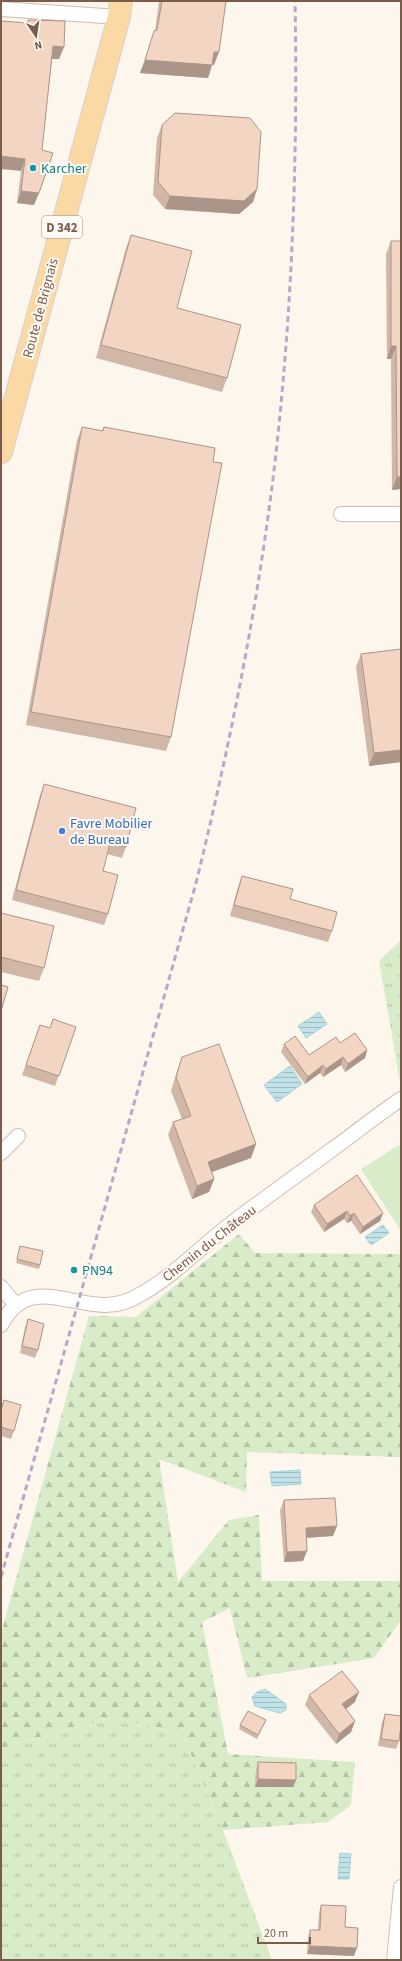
<svg xmlns="http://www.w3.org/2000/svg" width="402" height="1961" font-family="'Source Sans 3',sans-serif">
<style>
.grass{fill:url(#grass-tufts)}
.forest{fill:url(#forest-firs)}
.park{fill:#d8ecc9}
.water{fill:url(#water-rules);stroke:#a5d3da}
.lines{fill:none;stroke-linecap:round;stroke-linejoin:round}
.minor-casing{stroke:#d1beb0;stroke-width:16}
.primary-casing{stroke:#dad1cd;stroke-width:24}
.minor{stroke:#fff;stroke-width:14}
.primary{stroke:#fbd9a5;stroke-width:22}
.rail{stroke:#b9a8c9;stroke-width:3;stroke-dasharray:6 4;stroke-linecap:butt}
.wall{fill:#d1b7a8}
.shaded-wall{fill:#aa9588}
.building{fill:#f3d5c3;stroke:#aa9588}
.culture-dot{fill:#0f9aa8;stroke:#fffaf3;stroke-width:1.5}
.shop-dot{fill:#3f7fe0;stroke:#fffaf3;stroke-width:1.5}
.labels{text-anchor:middle;stroke-width:4;stroke-linejoin:round;paint-order:stroke}
.shield{fill:#fffaf3;stroke:#a28b7f;stroke-width:1}
.shield-label{font-size:13px;font-weight:bold;fill:#7a5c4d}
.culture-label{font-size:14px;fill:#0d838f;stroke:#fffaf3;text-anchor:start}
.street-label{font-size:14px;fill:#7a5c4d;stroke:#fffaf3}
.shop-label{font-size:14px;fill:#366cbe;stroke:#fffaf3;text-anchor:start}
</style>
<defs>
<pattern id="grass-tufts" width="24" height="20" patternUnits="userSpaceOnUse"><rect width="24" height="20" fill="#d8ecc9"/><path d="M3 7l-1-3M5 7V3M7 7l1-3M15 17l-1-3M17 17v-4M19 17l1-3" fill="none" stroke="#b4c2a5"/></pattern>
<pattern id="forest-firs" width="22" height="20" patternUnits="userSpaceOnUse"><rect width="22" height="20" fill="#d8ecc9"/><path d="M5 1l3.5 6h-7zM16 11l3.5 6h-7z" fill="#b4c2a5"/></pattern>
<pattern id="water-rules" width="6" height="5" patternUnits="userSpaceOnUse"><rect width="6" height="5" fill="#bfe3e8"/><path d="M0 2.5h6" fill="none" stroke="#a0bbbe"/></pattern>
</defs>
<rect width="100%" height="100%" fill="#fdf6ec"/>
<path class="grass" d="M401,940V1087L379,961Z
M115,1717L183,1735L223,1830L272,1960H1V1748Z"/>
<path class="forest" d="M239,1234L255,1253L401,1254V1457L247,1452L246,1492L159,1459L178,1582L229,1520L259,1515L262,1581H401V1620L374,1658L247,1678L230,1608L202,1622L228,1754L355,1762L351,1805L328,1822L223,1830L183,1735L115,1717L1,1748V1633L89,1316L136,1317Z"/>
<path class="park" d="M399,1145L401,1148V1231L361,1169Z"/>
<path class="water" d="M319,1012L327,1024L306,1038L298,1026Z
M290,1066L302,1084L277,1102L264,1085Z
M383,1225L389,1233L371,1245L365,1237Z
M300,1470L301,1484L272,1486L270,1472Z
M265,1689L286,1704V1710L280,1713L255,1706L252,1697L257,1692Z
M340,1853L351,1854L349,1879H338Z"/>
<g class="lines">
<defs>
<path id="minor" d="M1,9L119,17
M341,514H401
M1,1153L18,1136
M1,1287L16,1305
M1,1325C27,1276 65,1305 106,1305C118,1305 132,1300 143,1293C174,1275 200,1248 228,1226C262,1200 296,1176 330,1151C354,1134 377,1115 401,1099
M394,1960L401,1887"/>
<path id="primary" d="M1,452L119,17L121,1"/>
</defs>
<use href="#minor" class="minor-casing"/>
<use href="#primary" class="primary-casing"/>
<use href="#minor" class="minor"/>
<use href="#primary" class="primary"/>
<path class="rail" d="M1,1577L196,883C229,749 256,615 273,479C292,320 298,161 295,1"/>
</g>
<path class="wall" d="M159,1H226L214,65H212L208,78L140,73L155,31Z
M28,20L59,59H52L34,205L17,203L21,171L27,23Z
M162,125L257,189L253,202L239,214L165,209L153,195L157,138Z
M131,235L177,308L227,378L222,392L96,358L126,248Z
M391,241H401V489L392,490L391,359H387L386,254Z
M82,427L102,431L104,427L213,462L171,737L166,751L26,725L77,440Z
M401,649V762L369,766L356,667L361,654Z
M44,784L126,847L122,858L107,854L103,871L108,914L104,925L12,900L40,795Z
M242,876L290,899L332,931L328,942L230,916L238,887Z
M1,913L44,968L39,981L1,972Z
M40,1025L50,1028L76,1027L55,1086L22,1075Z
M340,1043L367,1050L365,1058L345,1072L341,1065L323,1077L320,1073L305,1084L281,1052L284,1044L309,1055Z
M182,1057L256,1144L251,1158L212,1172L214,1179L209,1192L192,1199L168,1135L173,1122L182,1119L171,1091L177,1071Z
M314,1205L383,1213L380,1221L360,1234L351,1221L347,1223L344,1219L324,1232L311,1212Z
M20,1246L40,1265L39,1269L16,1263Z
M28,1319L38,1350L35,1358L20,1353L25,1327Z
M4,1400L14,1431L11,1439L1,1436V1407Z
M284,1500L333,1536L306,1538L303,1561L284,1562L280,1510Z
M309,1695L355,1702L346,1709L355,1721L351,1732L336,1744L305,1705Z
M385,1714L399,1741L396,1749L378,1746L382,1722Z
M266,1720L257,1739L239,1729L240,1725Z
M258,1762L296,1780L293,1787H255L256,1770Z
M321,1905L345,1927L354,1956L307,1954L308,1937L310,1930H318L319,1913Z"/>
<path class="shaded-wall" d="M53,46L64,47L59,59H49Z
M214,52H219L214,65H212L208,78L140,73L145,60Z
M1,156L25,159L21,171L1,169Z
M257,189L253,202L239,214L165,209L170,196Z
M21,191L39,193L34,205L17,203Z
M391,346H396L391,359H387Z
M397,477H401V489L392,490Z
M401,750V762L369,766L374,753Z
M367,1050L365,1058L345,1072L348,1064Z
M343,1057L341,1065L323,1077L326,1069Z
M323,1065L320,1073L305,1084L308,1077Z
M256,1144L251,1158L203,1175L208,1162Z
M214,1179L209,1192L192,1199L197,1186Z
M347,1211L344,1219L324,1232L327,1224Z
M354,1213L351,1221L347,1223L350,1216Z
M383,1213L380,1221L360,1234L363,1227Z
M337,1526L333,1536L302,1538L306,1528Z
M307,1551L303,1561L284,1562L287,1552Z
M359,1692L355,1702L338,1715L342,1704Z
M355,1721L351,1732L336,1744L339,1734Z
M258,1779L296,1780L293,1787H255Z
M310,1946L357,1948L354,1956L307,1954Z"/>
<path class="building" d="M162,1H226L219,52H214L212,65L145,60L154,31L157,30Z
M28,20L65,21L64,47L53,46L42,150L53,153L39,193L21,191L25,159L1,156V21L28,23Z
M175,113L250,118L261,132L257,189L244,201L170,196L158,182L160,153L162,125Z
M131,235L192,251L177,308L241,325L227,378L101,345Z
M391,241H401V477H397L396,346H391Z
M82,427L103,431L104,427L215,448L213,462L222,463L171,737L31,712Z
M401,649V750L374,753L361,654Z
M44,784L136,808L126,847L110,843L103,871L118,875L108,914L16,890Z
M242,876L293,889L290,899L337,912L332,931L234,905Z
M1,913L54,926L44,968L1,957Z
M1,985L8,987L1,1011Z
M53,1019L76,1027L59,1076L26,1065L40,1025L50,1028Z
M355,1033L367,1050L348,1064L343,1057L326,1069L323,1065L308,1077L284,1044L295,1036L309,1055L336,1037L340,1043Z
M219,1044L256,1144L208,1162L214,1179L197,1186L173,1122L191,1116L176,1077L182,1057Z
M357,1175L383,1213L363,1227L354,1213L350,1216L347,1211L327,1224L314,1205Z
M20,1246L43,1251L40,1265L17,1259Z
M28,1319L44,1324L38,1350L22,1346Z
M4,1400L21,1405L14,1431L1,1427V1410Z
M335,1498L337,1526L306,1528L307,1551L287,1552L284,1500Z
M342,1671L359,1692L342,1704L355,1721L339,1734L309,1695Z
M248,1711L266,1720L258,1735L240,1725Z
M385,1714L401,1716V1726L399,1741L381,1739Z
M258,1762L296,1763V1780L258,1779Z
M321,1905L346,1906L345,1927L358,1928L357,1948L310,1946V1930H320Z"/>
<g class="culture-dot">
<circle cx="33" cy="168" r="4"/>
<circle cx="74" cy="1270" r="4"/>
</g>
<circle class="shop-dot" cx="62" cy="831" r="4"/>
<g class="labels">
<rect class="shield" x="42" y="216" width="40" height="22" rx="3"/>
<g class="shield-label">
<text x="62" y="232">D 342</text>
</g>
<g class="culture-label">
<text x="41" y="173">Karcher</text>
<text x="82" y="1275">PN94</text>
</g>
<g class="street-label">
<text transform="translate(40 308) rotate(-75)" y="5">Route de Brignais</text>
<text transform="translate(209 1243) rotate(-38)" y="5">Chemin du Château</text>
</g>
<g class="shop-label">
<text x="70" y="828">Favre Mobilier<tspan x="70" dy="16">de Bureau</tspan></text>
</g>
</g>
<rect width="402" height="1961" fill="none" stroke="#7a5c4d" stroke-width="4"/>
<g transform="translate(36 36) rotate(167)" stroke="#fffaf3" stroke-width="3" paint-order="stroke">
<path d="M0-3L7 15L0 10L-7 15Z" fill="#7a5c4d"/>
<text y="-6" font-size="11" font-weight="bold" text-anchor="middle" fill="#7a5c4d">N</text>
</g>
<path d="M258 1937v6h52v-6" fill="none" stroke="#7a5c4d" stroke-width="2"/>
<text x="264" y="1937" font-size="12" fill="#7a5c4d" stroke="#fffaf3" stroke-width="3" paint-order="stroke">20 m</text>
</svg>
